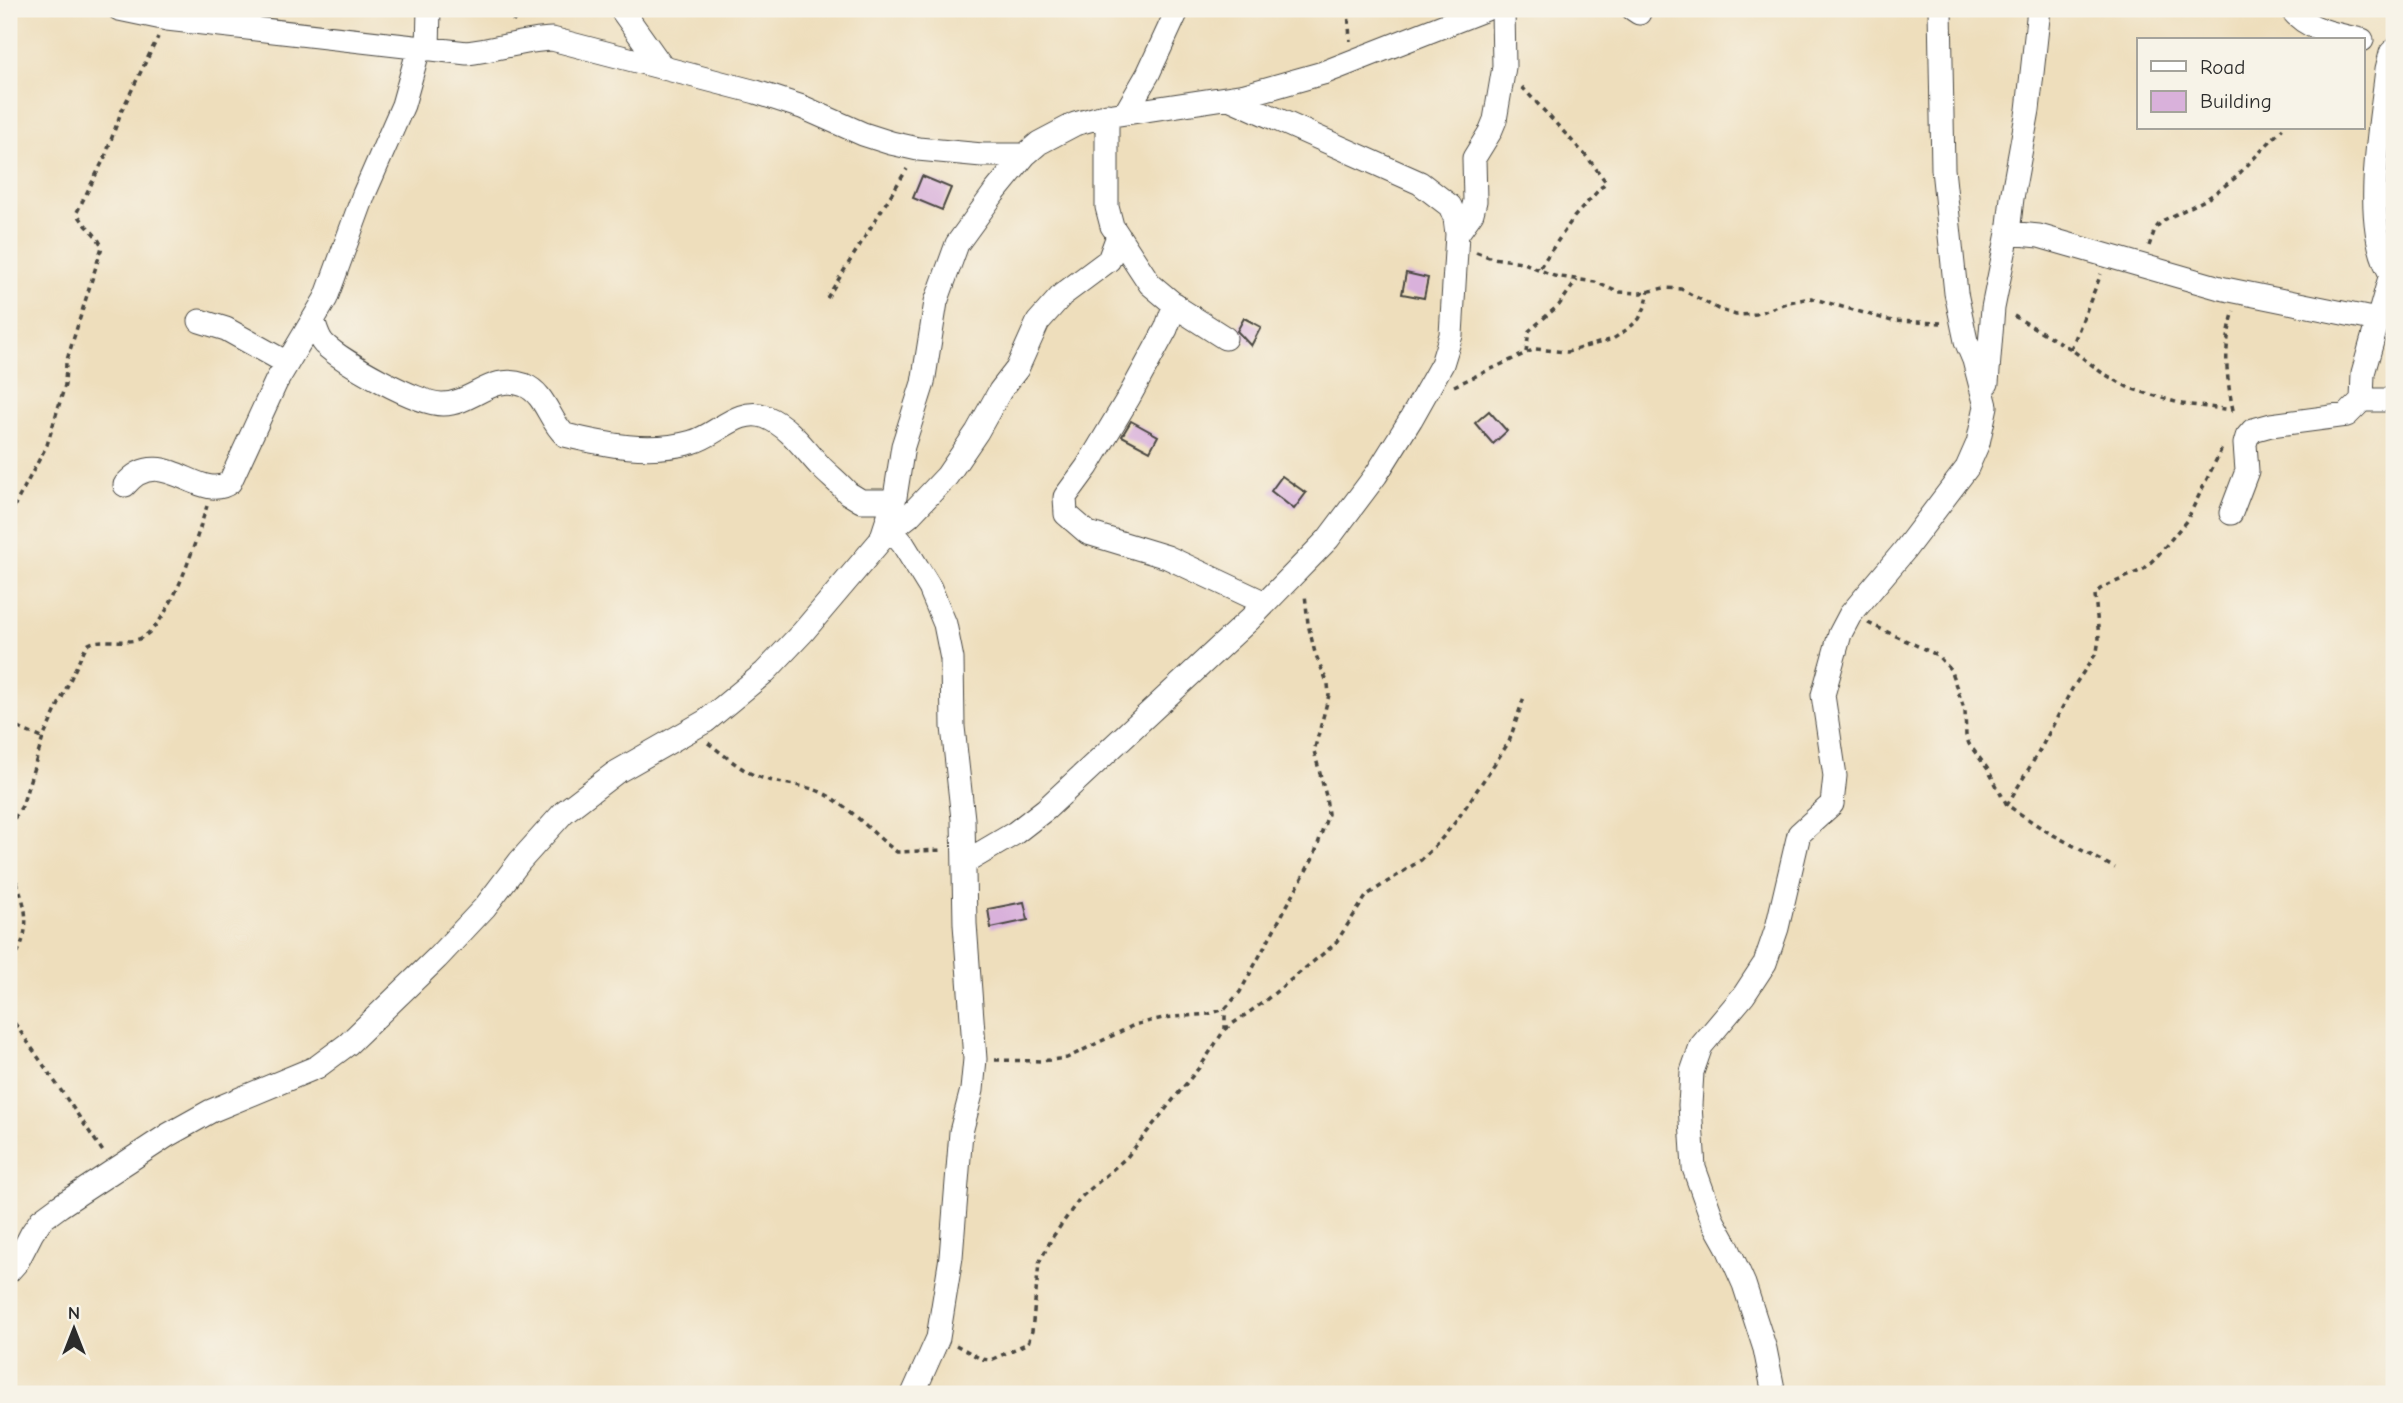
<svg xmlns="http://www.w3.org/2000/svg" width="2403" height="1403" font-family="'Comic Neue',sans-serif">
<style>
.building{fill:#d9b1db}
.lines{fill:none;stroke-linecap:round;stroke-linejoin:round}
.minor-casing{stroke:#484641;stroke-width:25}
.path{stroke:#484641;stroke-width:3.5;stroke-dasharray:5 5;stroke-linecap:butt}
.minor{stroke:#fff;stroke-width:23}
</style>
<rect width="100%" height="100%" fill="#f7f3e8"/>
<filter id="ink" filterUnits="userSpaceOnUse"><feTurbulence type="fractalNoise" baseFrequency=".0143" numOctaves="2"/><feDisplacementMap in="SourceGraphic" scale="14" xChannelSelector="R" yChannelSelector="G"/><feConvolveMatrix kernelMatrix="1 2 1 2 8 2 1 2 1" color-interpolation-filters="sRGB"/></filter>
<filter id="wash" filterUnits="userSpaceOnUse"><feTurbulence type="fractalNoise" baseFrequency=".00686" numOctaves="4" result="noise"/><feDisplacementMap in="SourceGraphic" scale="28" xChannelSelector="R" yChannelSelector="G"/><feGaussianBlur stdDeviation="1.57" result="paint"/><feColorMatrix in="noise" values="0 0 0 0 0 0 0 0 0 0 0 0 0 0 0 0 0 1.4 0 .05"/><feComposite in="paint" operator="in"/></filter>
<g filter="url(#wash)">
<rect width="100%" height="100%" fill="#eedebc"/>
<g id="blocks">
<path class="building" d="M922,176L951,188L942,210L913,198Z
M1406,273L1428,278L1424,298L1402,294Z
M1244,318L1261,327L1251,346L1237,331Z
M1489,411L1507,431L1493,444L1475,423Z
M1131,421L1158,436L1150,451L1122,436Z
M1282,476L1306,493L1294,509L1271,491Z
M1024,902L1028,920L991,928L988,909Z"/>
</g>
</g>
<g filter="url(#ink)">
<use href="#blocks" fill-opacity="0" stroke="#484641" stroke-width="2"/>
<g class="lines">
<defs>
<path id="minor" d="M119,9L167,19L467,53C496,50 523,40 552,39L756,92L802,107L863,134L891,143L918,149L982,155H1025
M621,9L663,68
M1633,9L1639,13
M2291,9C2307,30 2337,35 2362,40
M428,49L429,9
M2394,50L2391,53L2387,69C2381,127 2359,229 2394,279
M1126,112L1148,74L1178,9
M1107,115V207L1112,226L1150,284L1181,310L1225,338
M2008,233L2039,236L2220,288L2377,320
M1457,234L1472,213L1475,201L1474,158L1490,132L1495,120L1504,67L1503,9
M1175,304L1166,329L1129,397L1087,467L1065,497L1066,514L1088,533L1167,557L1265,603
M313,320C316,328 318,338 324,344C343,362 418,405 443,404C474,403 492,373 524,385C546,394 549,421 565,435C606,445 650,454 692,442C716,436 739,406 766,417C790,427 804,449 821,467C830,476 840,484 848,493L861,501H893
M200,321L226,329L287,363
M1987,383L1993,308L2008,233L2012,198L2028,110L2039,9
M2362,400H2394
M125,485C161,441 200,505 230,482L276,382L326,298L364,194L403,105L419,48
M2231,513L2247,471L2245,444L2247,437L2253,430L2271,425L2347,415L2362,400L2363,373L2391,274
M887,525L903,544L930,588L945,624L952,659L953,727L963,819L965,924L975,1059L972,1090L961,1132L951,1257L938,1338L913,1394
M891,530L909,516L947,476L977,432L1000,391L1017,369L1038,322L1062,295L1109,260L1118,236
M964,863L1015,833L1046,809L1250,619L1328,539L1376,475L1411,419L1442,364L1451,335L1457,234L1455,218L1450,206L1420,183L1229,98
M9,1271L17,1262L32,1233L41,1220L60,1206L168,1135L211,1111L317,1067L348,1044L437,958L485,907L520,861L564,812L615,773L706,721L765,672L803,632L881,540L895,497L903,446L923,383L936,302L957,244L994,193L1025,155L1039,143L1075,124L1100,117L1245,95L1323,73L1486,9
M1774,1394L1765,1349L1744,1284L1727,1246L1713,1221L1694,1168L1690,1105L1692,1072L1701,1046L1744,995L1765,963L1777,928L1799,834L1832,804L1835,776L1823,695L1840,634L1850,615L1904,551L1967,468L1978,443L1986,406L1974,360L1966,341L1956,293L1943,169L1940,9"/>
</defs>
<use href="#minor" class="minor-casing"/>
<path class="path" d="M1348,9L1350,41
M513,22L520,9
M1522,87L1588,158L1606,182L1574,217L1538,270
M2149,246L2155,229L2162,221L2207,199L2235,178L2283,128
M1476,252L1492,258L1522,262L1554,276L1595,282L1618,292L1641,293L1664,288L1681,289L1718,309L1736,315L1756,314L1789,302L1811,298L1892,321L1941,323
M827,298L907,169
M2014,316L2071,349L2101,372L2129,388L2182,404L2233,410
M2071,349L2101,274
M1526,352L1529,331L1559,305L1577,280
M1454,386L1535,349L1567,352L1613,339L1629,328L1639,319L1646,305L1649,290
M2233,410C2226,375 2223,346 2234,311
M9,516L47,445L65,385L66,363L102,247C97,233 83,226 77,212L105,157L121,112L158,37
M1868,623L1937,655L1950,669L1965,711L1966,736L1969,744L1987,768L2007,805L2046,831L2115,868
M9,724L42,738
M708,743C725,755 742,772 762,778C783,785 805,784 825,794C853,809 872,834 897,852L943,850
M2007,805L2040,750L2072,689L2097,652L2099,638L2095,595L2100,589L2144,569L2159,554L2187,520L2223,446
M9,827L22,806L43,738L86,646C96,636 123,645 139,639C172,625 196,539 207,506
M9,863C26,905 36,926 9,968
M9,1015L104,1153
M1225,1029L1261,1004L1335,944L1367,895L1421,860L1438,843L1457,820L1509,742L1524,697
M995,1060L1041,1061L1067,1058L1134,1025L1163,1018L1209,1014L1225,1009L1240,992L1314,856L1328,814L1326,796L1314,751L1329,695L1328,684L1315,653L1308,624L1305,594
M956,1345L981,1359L991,1360L1028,1343L1032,1331L1039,1263L1052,1238L1080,1198L1127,1157L1202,1064L1225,1029V1009"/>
<use href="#minor" class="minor"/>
</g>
</g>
<rect width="2403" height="1403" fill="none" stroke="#f7f3e8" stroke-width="35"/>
<rect x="2137" y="38" width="228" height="91" fill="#f7f3e8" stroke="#a5a39c" stroke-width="2"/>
<rect x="2151" y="61" width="35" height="10" fill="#ffffff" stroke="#a5a39c" stroke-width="2"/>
<text x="2200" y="74" font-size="21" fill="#2b2b2b">Road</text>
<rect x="2151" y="91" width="35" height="21" fill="#d9b1db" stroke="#a5a39c" stroke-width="2"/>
<text x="2200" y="108" font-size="21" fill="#2b2b2b">Building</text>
<g transform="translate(74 1329)" stroke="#f7f3e8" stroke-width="5" paint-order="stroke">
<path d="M0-5L12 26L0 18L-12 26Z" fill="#2b2b2b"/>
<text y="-10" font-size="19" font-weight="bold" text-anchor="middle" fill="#2b2b2b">N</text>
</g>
</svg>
